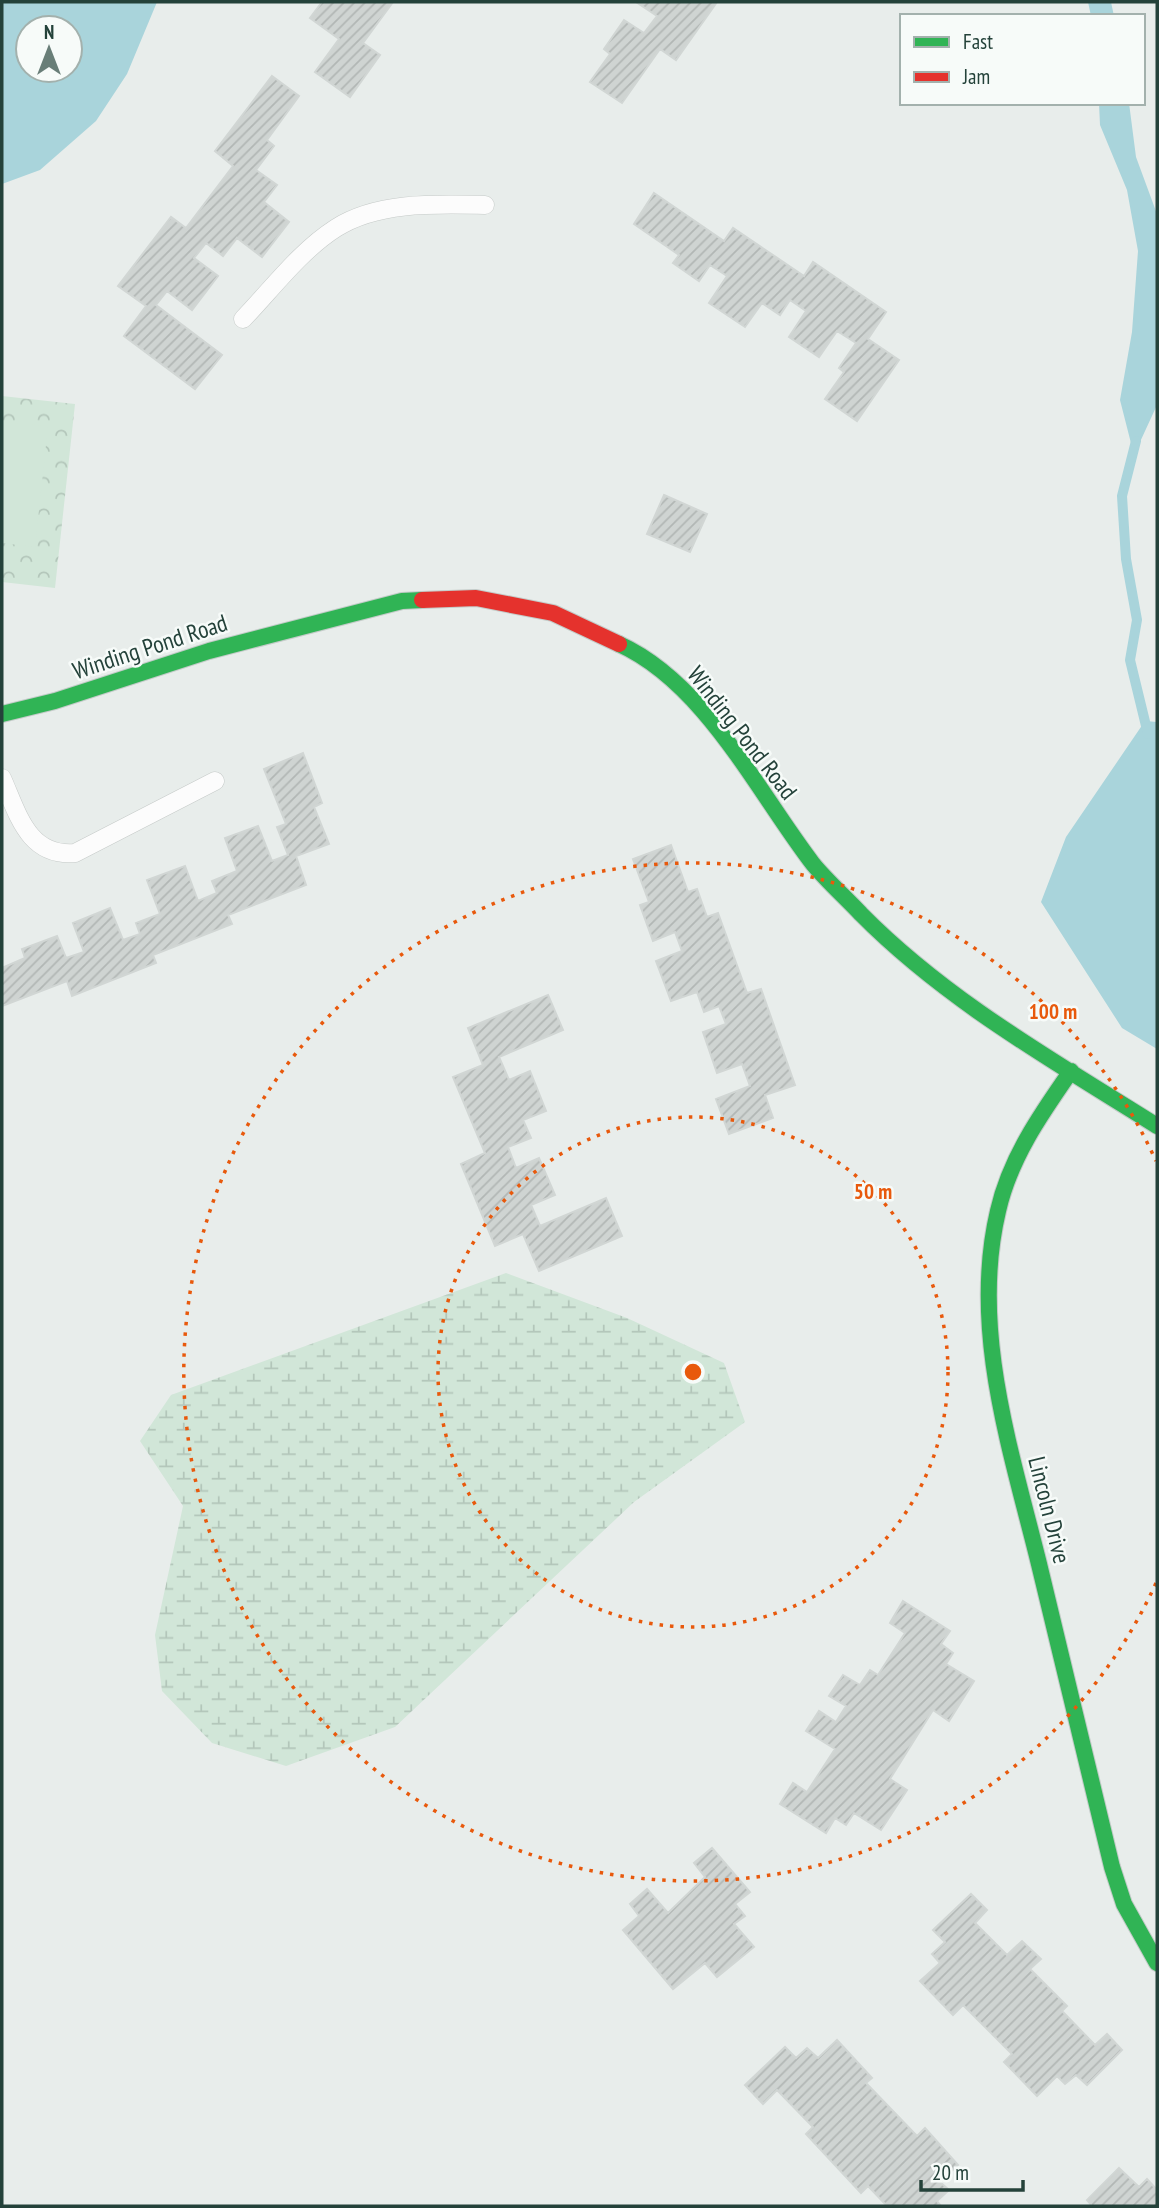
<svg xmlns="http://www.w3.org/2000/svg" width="1159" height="2208" font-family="'PT Sans Narrow',sans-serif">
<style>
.wetland{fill:url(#wetland-marsh)}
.park{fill:url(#park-crowns)}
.pitch{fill:#d1e6d8}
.water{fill:#a9d4db;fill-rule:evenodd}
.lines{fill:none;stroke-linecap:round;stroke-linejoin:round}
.stream{stroke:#a9d4db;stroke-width:10}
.building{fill:url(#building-hatch);stroke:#d1d6d4;stroke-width:2}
.lane-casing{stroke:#c5cac8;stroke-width:19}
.fast-casing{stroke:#c3cbc8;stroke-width:18}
.jam-casing{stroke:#c3cbc8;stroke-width:18}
.lane{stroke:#fcfcfc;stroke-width:18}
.fast{stroke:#30b455;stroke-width:16}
.jam{stroke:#e5322d;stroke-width:16}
.ring{fill:none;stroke:#e8590c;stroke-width:3.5;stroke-dasharray:3.5 7}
.labels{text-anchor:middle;stroke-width:5;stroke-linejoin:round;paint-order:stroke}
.street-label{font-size:24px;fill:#24423a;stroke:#f7fbf9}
.centre{fill:#e8590c;stroke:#f7fbf9;stroke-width:3.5}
.ring-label{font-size:21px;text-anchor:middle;font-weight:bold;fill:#e8590c;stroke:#f7fbf9;stroke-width:5;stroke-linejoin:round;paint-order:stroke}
</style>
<defs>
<pattern id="wetland-marsh" width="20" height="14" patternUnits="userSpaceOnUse" patternTransform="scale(1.75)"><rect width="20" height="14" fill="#d1e6d8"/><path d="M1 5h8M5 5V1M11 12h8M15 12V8" fill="none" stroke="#b3c6ba"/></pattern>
<pattern id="park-crowns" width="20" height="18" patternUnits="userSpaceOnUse" patternTransform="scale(1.75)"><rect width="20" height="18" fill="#d1e6d8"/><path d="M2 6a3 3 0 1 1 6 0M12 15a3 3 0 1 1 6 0" fill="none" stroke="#b3c6ba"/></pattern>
<pattern id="building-hatch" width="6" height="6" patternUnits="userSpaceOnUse" patternTransform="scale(1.75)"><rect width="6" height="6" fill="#cfd4d2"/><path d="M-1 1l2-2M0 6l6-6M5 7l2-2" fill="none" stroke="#b2b7b5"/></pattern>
</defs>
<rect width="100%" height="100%" fill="#e8edeb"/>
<path class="wetland" d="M506,1273L627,1318L724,1363L745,1422L634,1502L395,1727L286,1766L212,1743L162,1691L155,1635L183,1506L140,1441L171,1395Z"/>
<path class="park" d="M2,396L75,404L55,588L2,582Z"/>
<path class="pitch" d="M2,422L48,426L35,547L2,543Z"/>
<path class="water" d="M2,2H157L127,74L96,121L40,170L2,184ZM28,28H70V70H28Z
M1088,2H1111L1114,16H1091Z
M1099,103H1129L1136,157L1157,214V405L1134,455L1120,400L1132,332L1138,251L1127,190L1100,125Z
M1145,721L1157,722V1049L1122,1028L1041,902L1066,837Z"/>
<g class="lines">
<path class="stream" d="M1136,441L1122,496L1126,559L1137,620L1130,660L1148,734"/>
</g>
<path class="building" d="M322,2H393L363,43L380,55L350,97L315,72L339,39L310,18Z
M636,2H717L676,60L660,49L622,103L590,82L610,54L604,49L624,20L644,33L657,16Z
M272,76L299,96L267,140L274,146L256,170L277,185L264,202L289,222L262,257L237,238L223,256L206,243L194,258L218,276L192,310L167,291L156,305L222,355L195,389L124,336L146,306L118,286L171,217L186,228L233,166L215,151Z
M654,193L724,241L733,228L804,276L813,262L886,312L868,339L899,360L857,421L825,399L844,372L839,368L856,343L837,331L819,357L789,337L806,311L790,300L780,315L762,303L745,327L709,303L727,276L710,265L699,281L673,263L679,255L634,224Z
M664,495L707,514L690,552L647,534Z
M303,753L322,803L314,807L329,844L296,856L306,885L228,915L232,924L153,955L156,963L72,996L67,981L2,1006V968L25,958L22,949L57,936L66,958L84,952L73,923L110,908L123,940L140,934L136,923L160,914L147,880L185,866L198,901L217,893L212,881L237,871L225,838L258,826L272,861L288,855L277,827L286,824L264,769Z
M671,845L688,892L697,889L707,917L718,913L747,993L761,989L795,1085L765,1095L773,1118L729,1134L716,1099L750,1086L742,1064L717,1073L703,1032L726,1024L719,1006L704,1012L697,992L671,1001L656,961L682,951L675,932L653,941L640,905L649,902L633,859Z
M548,995L563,1030L499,1057L509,1080L530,1071L546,1111L523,1120L531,1138L508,1147L516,1168L539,1158L555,1195L531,1205L540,1226L606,1198L622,1236L539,1271L523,1234L495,1246L461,1164L485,1153L453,1077L483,1065L468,1028Z
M903,1601L950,1631L941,1644L953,1653L946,1664L974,1681L949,1721L933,1710L890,1779L907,1790L881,1830L854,1813L846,1825L835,1818L826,1833L780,1804L793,1783L807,1792L835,1749L806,1731L819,1711L836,1722L846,1706L829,1696L843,1675L860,1685L870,1670L878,1675L905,1633L890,1623Z
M712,1848L750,1892L735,1904L745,1916L734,1924L754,1947L717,1977L705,1963L673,1989L623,1930L639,1916L630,1904L647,1889L668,1913L705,1877L694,1863Z
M971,1894L987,1910L975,1923L1007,1955L1022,1941L1041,1959L1030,1969L1067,2006L1062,2011L1095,2045L1107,2034L1122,2050L1087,2085L1076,2075L1065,2084L1057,2076L1037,2096L1004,2062L1012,2054L963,2005L953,2015L920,1981L940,1963L932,1954L945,1942L933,1930Z
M837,2040L872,2078L866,2083L917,2136L925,2128L958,2165L940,2182L949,2190L937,2201L941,2206H887L868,2186L861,2193L806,2134L813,2127L777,2090L763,2104L745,2085L785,2047L796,2058L807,2048L818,2058Z
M1119,2168L1139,2187L1147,2179L1157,2190V2206H1092L1087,2200Z"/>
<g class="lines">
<defs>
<path id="lane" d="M243,319C272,289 300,251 336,228C378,201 438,204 485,205
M2,778C18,814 28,857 75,853L215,781"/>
<path id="fast" d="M619,644C705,683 757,791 813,864C827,881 845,897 861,914C947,1001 1054,1061 1157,1126
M2,714L55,701L209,651L402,601L422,600
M1071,1071C1041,1114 1010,1158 998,1211C970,1329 1011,1450 1039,1564C1063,1665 1088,1766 1112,1867L1124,1904L1157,1963"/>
<path id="jam" d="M422,600L476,598L553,613L619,644"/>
</defs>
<use href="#lane" class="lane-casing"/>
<use href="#fast" class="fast-casing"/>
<use href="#jam" class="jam-casing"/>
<use href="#lane" class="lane"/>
<use href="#fast" class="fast"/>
<use href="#jam" class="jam"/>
</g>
<g class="ring">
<circle cx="693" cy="1372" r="255"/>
<path d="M1156 1583A509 509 0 1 1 1156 1161"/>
</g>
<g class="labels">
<g class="street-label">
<text transform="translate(150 647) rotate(-18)" y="8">Winding Pond Road</text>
<text transform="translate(742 733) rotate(52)" y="8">Winding Pond Road</text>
<text transform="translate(1049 1510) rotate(76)" y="8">Lincoln Drive</text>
</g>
</g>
<circle cx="693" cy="1372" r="10" class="centre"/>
<g class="ring-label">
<text x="1053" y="1019">100 m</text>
<text x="873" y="1199">50 m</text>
</g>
<rect width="1159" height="2208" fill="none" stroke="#24423a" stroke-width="7"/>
<rect x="900" y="14" width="245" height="91" fill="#f7fbf9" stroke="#a3b1ad" stroke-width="2"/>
<rect x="914" y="37" width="35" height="10" fill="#30b455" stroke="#a3b1ad" stroke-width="2"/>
<text x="963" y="49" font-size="21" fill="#24423a">Fast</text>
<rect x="914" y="72" width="35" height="10" fill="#e5322d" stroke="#a3b1ad" stroke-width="2"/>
<text x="963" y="84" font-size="21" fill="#24423a">Jam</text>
<g transform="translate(49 49)"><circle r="33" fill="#f7fbf9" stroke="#a3b1ad" stroke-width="2"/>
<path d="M0-5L12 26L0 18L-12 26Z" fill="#697e78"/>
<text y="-10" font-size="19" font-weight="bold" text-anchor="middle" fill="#24423a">N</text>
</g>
<path d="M921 2180v10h102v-10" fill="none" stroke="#24423a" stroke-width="3.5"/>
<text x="932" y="2180" font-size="21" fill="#24423a" stroke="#f7fbf9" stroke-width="5" paint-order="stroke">20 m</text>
</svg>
